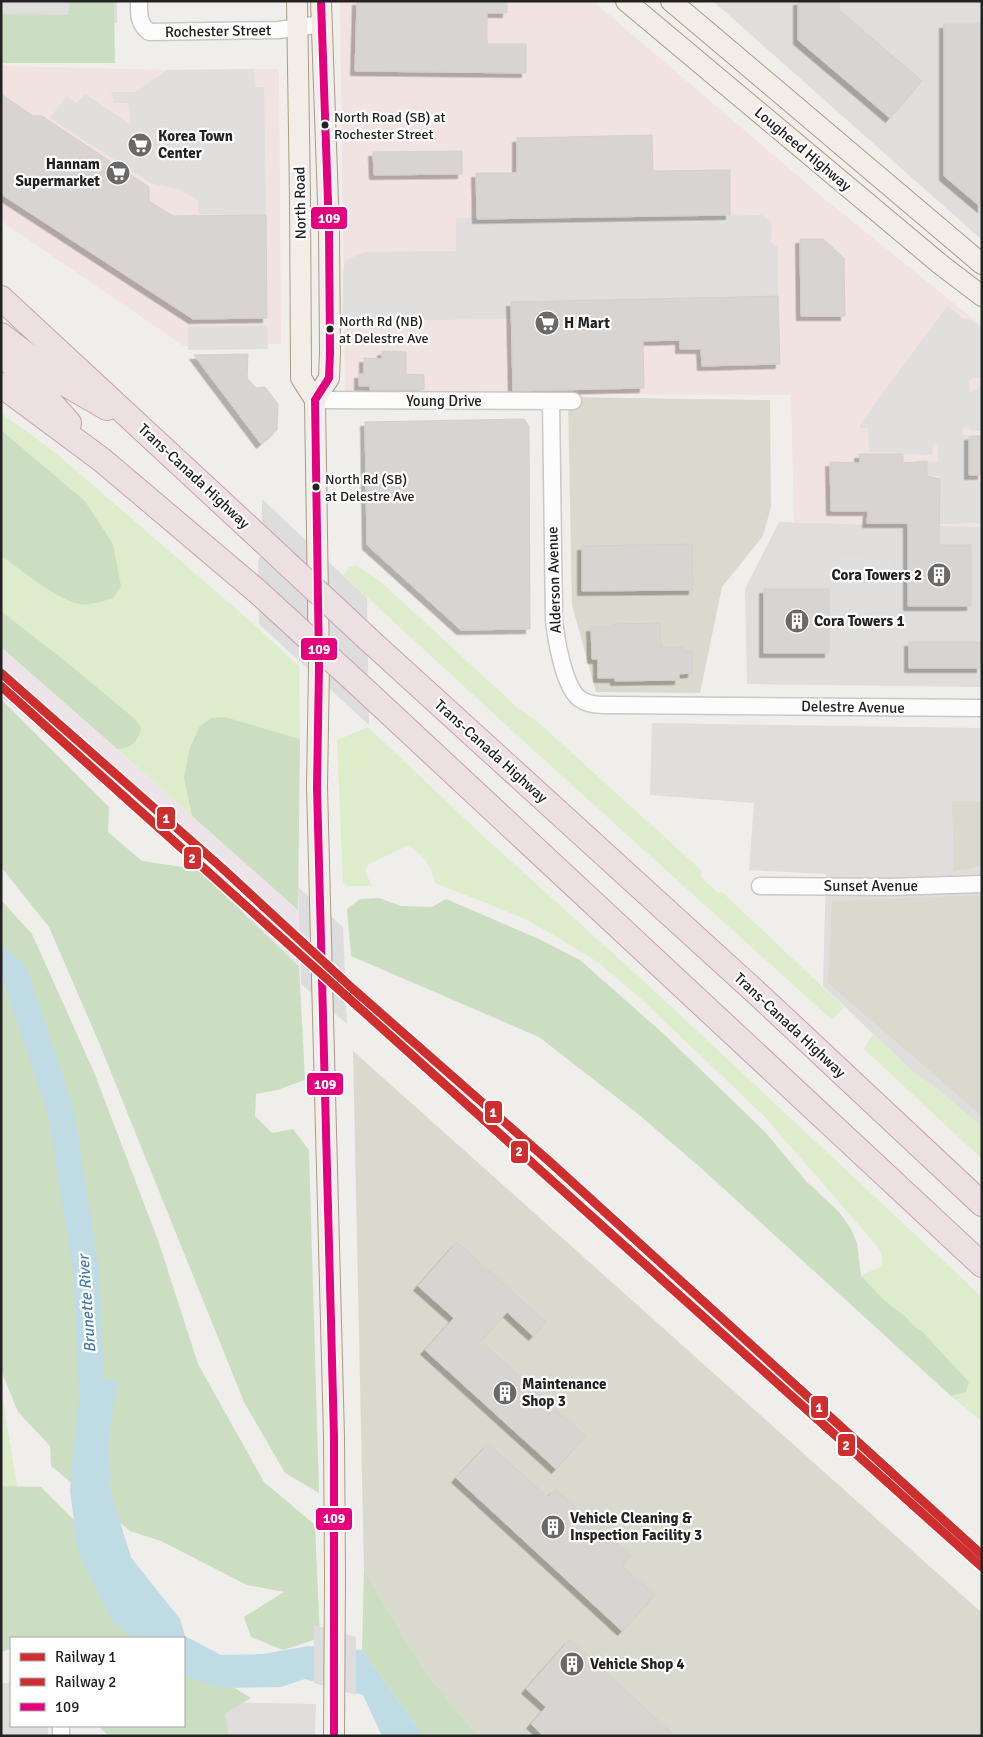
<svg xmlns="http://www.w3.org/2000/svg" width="983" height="1737" font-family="Signika,sans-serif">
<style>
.residential{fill:#dfdedc}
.commercial{fill:#f1e3e1}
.industrial{fill:#ede4e9}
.construction{fill:#d9d9cd}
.grass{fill:#ddeccb}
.forest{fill:#cbdec1}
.parking{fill:#e0dfde}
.water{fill:#bfdbe3}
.pier{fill:#dedddd}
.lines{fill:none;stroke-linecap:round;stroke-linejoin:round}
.river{stroke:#bfdbe3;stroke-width:26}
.building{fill:#d7d4d2;stroke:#d3d0cc;filter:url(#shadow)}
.minor-casing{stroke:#c9c8c7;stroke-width:19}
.major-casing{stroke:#a79c86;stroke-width:22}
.highway-casing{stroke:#c5a2ac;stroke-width:26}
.minor{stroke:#fdfcfc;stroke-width:16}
.major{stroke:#f3ede7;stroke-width:20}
.highway{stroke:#ece0e2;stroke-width:24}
.highway-bridge-casing{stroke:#c5a2ac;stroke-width:26;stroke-linecap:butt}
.highway-bridge{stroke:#ece0e2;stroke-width:24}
.bus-1-casing{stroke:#fff;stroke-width:11}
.bus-1{stroke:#e5007d;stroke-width:8}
.rail-1-casing{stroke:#fff;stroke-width:12}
.rail-2-casing{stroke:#fff;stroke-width:12}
.rail-1{stroke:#cf2e2f;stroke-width:9}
.rail-2{stroke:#cf2e2f;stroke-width:9}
.bus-dot{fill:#222;stroke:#fff;stroke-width:2}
.labels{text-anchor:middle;stroke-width:4.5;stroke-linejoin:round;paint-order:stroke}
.bus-label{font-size:14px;fill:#222;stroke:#fff;text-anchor:start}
.street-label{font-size:15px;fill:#222;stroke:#fff}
.poi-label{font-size:15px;font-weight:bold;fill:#222;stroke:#fff;text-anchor:start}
.water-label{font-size:16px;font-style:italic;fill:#4a7aab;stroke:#fff}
.line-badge{stroke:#fff;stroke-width:2}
.badge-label{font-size:14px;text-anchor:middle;font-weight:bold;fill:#fff}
</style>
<defs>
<filter id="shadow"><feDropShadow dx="-4.5" dy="4.5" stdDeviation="0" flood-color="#0004"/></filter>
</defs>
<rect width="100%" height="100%" fill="#f0eeeb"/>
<path class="residential" d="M1,1H117V23L1,22Z
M713,1H982V240Z
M779,522L982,527V687L747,684L745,589Z
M652,723L982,728V1127L937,1089L912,1071L823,986L826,874L749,870L754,803L650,795Z
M1,1683H11V1726H48V1736H1Z
M216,1702L316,1704L315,1736H215Z"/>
<path class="commercial" d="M340,1H593L826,200L982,326V527L794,522L791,395L345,393Z
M1,63L3,66L167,70L279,69L281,344L184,346L1,221Z"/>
<path class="industrial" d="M1,647L299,911V966L197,869L1,697Z"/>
<path class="construction" d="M568,397L770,400L771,507L763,536L722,587L700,693L596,692L572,605Z
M952,801H982V866L954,871Z
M982,895V1116L828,983L832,901Z
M353,1051L982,1613V1736H478L426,1673L364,1570Z"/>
<path class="grass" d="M1,413L57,454L250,621L299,666L300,739L225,717L199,727L189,750L184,778L192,816L117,749L125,748L135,719L69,664L1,611V556L61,597L113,544L85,501L1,430Z
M357,566L381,582L519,709L539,723L702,871L701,877L718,893L722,892L844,1007L832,1020L531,748L343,575L350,567Z
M368,727L482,835L648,985L982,1297V1422L951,1396L966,1392L969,1382L922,1331L915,1327L905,1316L884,1300L861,1276L881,1266L883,1259L878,1247L764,1116L641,999L599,963L562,940L527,920L491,905L435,883C432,865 423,856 409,845L369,864L365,871L372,886H346L343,882L337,740Z
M873,1034L912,1071L937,1089L982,1127V1159L864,1049Z
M1,1388L21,1509L1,1492Z"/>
<path class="forest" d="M70,1H114L115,63H1V14L68,15Z
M1,430L85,501L113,544L121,586L113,598C103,601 90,606 79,604C54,598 22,570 1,556Z
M1,611L69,664L135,719L141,728C138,742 132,748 117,749L1,647Z
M1,699L109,807L108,832L142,861L197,869L299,966L305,1080L277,1090L256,1094L255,1116L272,1133L293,1129L309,1150L319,1493L285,1473L244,1402L100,1045L49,927L1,867Z
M225,717L300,739L298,910L192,816L184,778L189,750L199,727L211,718Z
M379,898L401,906L432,907L446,899L539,939L580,960L666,1036L766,1133L806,1181L839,1212L851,1229L857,1243L861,1276L884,1300L905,1316L915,1327L922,1331L969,1382L966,1392L951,1396L701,1168L638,1114L539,1037L351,956L347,909L360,899Z
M1,900L32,934L94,1072L159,1243L198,1364L264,1482L315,1525L320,1638L283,1650L251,1637L244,1617L284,1592L247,1585L161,1541L130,1531L51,1466L50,1446L18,1412L1,1370Z
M1,1485L4,1486L41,1487L107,1553L161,1638H11V1648L1,1653Z
M364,1570L426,1673L478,1736H424L362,1650Z
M184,1657L251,1698L225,1714L229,1736H109L98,1726H184Z"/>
<path class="parking" d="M254,69L255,87H264L267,258H171L42,116L149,187V201L173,216L242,215L198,214V201L178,189L150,183L50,118L66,96L77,103L85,94L131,125L128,103H114L111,92H136L167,70Z
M762,215L772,222L771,243L778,247V296L510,302L508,308L511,314L510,319L342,321L343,272L345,261L364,252L456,251V218Z
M947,306L966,320L968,318L982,328V378H973L969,381L970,392L973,391L980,386L982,387V431H972L964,426L962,431L963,435L969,436V481H982V523L939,524L940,476H927V461L938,462V444L933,443L932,455L869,452L868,428H860V424Z
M267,325L268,349L188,350V327Z
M840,557L892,558L891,588L885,581L869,576L860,578L851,584L832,583V562H839Z"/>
<path class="water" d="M83,1379L118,1380L108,1444L111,1476L99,1512L117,1540L180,1619L185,1636L221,1655L263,1654L309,1646L362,1650L424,1736H382L363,1695L305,1679L281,1687L222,1688L184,1676V1638H133L112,1621L78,1552L70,1491L76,1420Z"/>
<path class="pier" d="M262,499L367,598L369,725L259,624L258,559L262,555Z
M298,887L343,927L347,1024L301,984Z
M314,1625L356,1637V1695L314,1683Z"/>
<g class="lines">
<path class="river" d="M1,961L15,974L61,1112L86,1271L93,1415
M96,1471V1489L118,1559"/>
</g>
<path class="building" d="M357,1H507V13H487V44H526V73L355,71Z
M798,1H839V10L922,81L890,118L798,40Z
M944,24H982V208L944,176Z
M1,94L33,116H42L149,187V201L173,216L266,215L267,318L193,319L1,194Z
M652,135L653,171L730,170V215L477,219L476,173H517V138Z
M462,151V174L374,175L373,152Z
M800,239H823L844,258L845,316H801Z
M778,296L780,364L702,366L701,349H680V340L643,341L644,388L513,391L511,302Z
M382,351L406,352V374L424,375V390H370V386H359V374H364V358L382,359Z
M248,354L247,378L256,388L265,387L278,404L277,430L261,444L194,355Z
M524,419L529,426L530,629L461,630L367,545L365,422Z
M969,436H982V475H969Z
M859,454H903V463L927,461V476L940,479L939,545H971V606H908V523H867L868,511H831L830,462L860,463Z
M692,544L693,590L582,591V546Z
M764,589H829V653H764Z
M660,623L661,647H683V651H692V673L679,674V680L615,681V678H598V659H592L591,627H613V624Z
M909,642H981V668H909Z
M457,1242L546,1322L533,1336L507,1312L481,1341L585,1436L556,1469L425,1350L454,1318L418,1286Z
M488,1444L548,1497L555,1489L631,1556L622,1566L655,1595L622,1631L456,1478Z
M570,1639L675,1736H543L531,1724L546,1707L526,1689Z"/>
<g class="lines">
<defs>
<path id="minor" d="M139,1C139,14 138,23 149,32L279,30L322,24
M315,400L573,401
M551,401L554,620C556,639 564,688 580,699C590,706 603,705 614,705L982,708
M760,886L889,887L982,884
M61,1736V1726"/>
<path id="major" d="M297,1L300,198L301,371V378L315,400L319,666L317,787L334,1437L335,1576L334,1736
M626,1L940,264L982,296
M671,1L982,264
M315,400L329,378L330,352L329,231L321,1"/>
<path id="highway" d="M1,298L262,540
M1,335L62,382L107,408
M5,358L28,377L69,423
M1,385L102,460L258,592
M368,639L761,997L982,1204
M368,693L982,1265"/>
</defs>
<use href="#minor" class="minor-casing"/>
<use href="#major" class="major-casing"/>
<use href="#highway" class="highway-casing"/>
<use href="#minor" class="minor"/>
<use href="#major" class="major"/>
<use href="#highway" class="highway"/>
<defs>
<path id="highway-bridge" d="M262,540L368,639
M258,592L368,693"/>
</defs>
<use href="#highway-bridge" class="highway-bridge-casing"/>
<use href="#highway-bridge" class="highway-bridge"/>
<defs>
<path id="bus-1" d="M321,1L329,231L330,352L329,378L315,400L319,666L317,787L334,1437V1736"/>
</defs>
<use href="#bus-1" class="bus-1-casing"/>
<use href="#bus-1" class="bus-1"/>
<defs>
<path id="rail-1" d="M1,673L222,868L353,989L550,1162L982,1555"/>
<path id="rail-2" d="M1,686L982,1567"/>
</defs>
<use href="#rail-1" class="rail-1-casing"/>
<use href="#rail-2" class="rail-2-casing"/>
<use href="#rail-1" class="rail-1"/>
<use href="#rail-2" class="rail-2"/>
</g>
<defs>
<symbol id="supermarket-disc" viewBox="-11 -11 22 22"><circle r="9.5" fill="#6a6968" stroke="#fff"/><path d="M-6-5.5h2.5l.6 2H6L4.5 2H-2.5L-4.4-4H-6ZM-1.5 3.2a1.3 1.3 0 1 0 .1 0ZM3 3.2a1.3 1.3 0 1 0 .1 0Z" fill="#fff"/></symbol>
<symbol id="building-disc" viewBox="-11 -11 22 22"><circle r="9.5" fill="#6a6968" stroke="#fff"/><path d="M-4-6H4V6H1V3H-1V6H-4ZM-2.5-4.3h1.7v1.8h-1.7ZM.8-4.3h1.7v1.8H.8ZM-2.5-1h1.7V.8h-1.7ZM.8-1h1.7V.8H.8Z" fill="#fff"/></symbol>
</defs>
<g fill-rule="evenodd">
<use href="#supermarket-disc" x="126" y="131" width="28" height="28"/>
<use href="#supermarket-disc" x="104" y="159" width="28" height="28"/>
<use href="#supermarket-disc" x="533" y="309" width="28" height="28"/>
<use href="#building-disc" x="925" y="561" width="28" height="28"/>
<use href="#building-disc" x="783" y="607" width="28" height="28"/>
<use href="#building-disc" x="491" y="1379" width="28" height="28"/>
<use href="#building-disc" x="539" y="1513" width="28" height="28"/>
<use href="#building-disc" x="558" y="1650" width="28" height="28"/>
</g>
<g class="bus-dot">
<circle cx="325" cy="125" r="4.5"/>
<circle cx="330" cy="329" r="4.5"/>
<circle cx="316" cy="487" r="4.5"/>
</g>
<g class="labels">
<g class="bus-label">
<text x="334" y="122">North Road (SB) at<tspan x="334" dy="17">Rochester Street</tspan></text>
<text x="339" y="326">North Rd (NB)<tspan x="339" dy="17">at Delestre Ave</tspan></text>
<text x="325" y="484">North Rd (SB)<tspan x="325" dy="17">at Delestre Ave</tspan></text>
</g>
<g class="street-label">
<text transform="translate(218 31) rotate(-1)" y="5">Rochester Street</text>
<text transform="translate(803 149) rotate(40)" y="5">Lougheed Highway</text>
<text transform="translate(300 203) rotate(-91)" y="5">North Road</text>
<text x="444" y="406">Young Drive</text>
<text transform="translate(194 476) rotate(43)" y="5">Trans-Canada Highway</text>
<text transform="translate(554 580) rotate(-92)" y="5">Alderson Avenue</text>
<text transform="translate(853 707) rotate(1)" y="5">Delestre Avenue</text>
<text transform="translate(491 751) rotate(42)" y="5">Trans-Canada Highway</text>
<text x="871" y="891">Sunset Avenue</text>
<text transform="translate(790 1025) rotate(43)" y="5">Trans-Canada Highway</text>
</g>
<g class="poi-label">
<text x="158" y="141">Korea Town<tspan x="158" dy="17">Center</tspan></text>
<text x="100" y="169" text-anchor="end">Hannam<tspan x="100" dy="17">Supermarket</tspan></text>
<text x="564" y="328">H Mart</text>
<text x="922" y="580" text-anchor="end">Cora Towers 2</text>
<text x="814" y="626">Cora Towers 1</text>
<text x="522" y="1389">Maintenance<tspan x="522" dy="17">Shop 3</tspan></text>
<text x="570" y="1523">Vehicle Cleaning &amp;<tspan x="570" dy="17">Inspection Facility 3</tspan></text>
<text x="590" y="1669">Vehicle Shop 4</text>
</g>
<g class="water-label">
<text transform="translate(86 1304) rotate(-94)" y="6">Brunette River</text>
</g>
</g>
<g class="line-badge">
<rect x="310" y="206" width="38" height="24" rx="5" fill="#e5007d"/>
<rect x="300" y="637" width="38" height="24" rx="5" fill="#e5007d"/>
<rect x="156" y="806" width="20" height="24" rx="5" fill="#cf2e2f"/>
<rect x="183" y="846" width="19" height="24" rx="5" fill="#cf2e2f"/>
<rect x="306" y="1072" width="38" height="24" rx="5" fill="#e5007d"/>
<rect x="484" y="1100" width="19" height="24" rx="5" fill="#cf2e2f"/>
<rect x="510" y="1140" width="19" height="24" rx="5" fill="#cf2e2f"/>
<rect x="810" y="1395" width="19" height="24" rx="5" fill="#cf2e2f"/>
<rect x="837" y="1433" width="19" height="24" rx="5" fill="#cf2e2f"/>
<rect x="315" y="1507" width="38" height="24" rx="5" fill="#e5007d"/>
</g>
<g class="badge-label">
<text x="329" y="223">109</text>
<text x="319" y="654">109</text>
<text x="166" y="823">1</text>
<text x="192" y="863">2</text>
<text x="325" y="1089">109</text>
<text x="493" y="1117">1</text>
<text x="519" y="1156">2</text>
<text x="819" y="1412">1</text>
<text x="846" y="1450">2</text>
<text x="334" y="1523">109</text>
</g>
<rect width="983" height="1737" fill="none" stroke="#222222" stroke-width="5"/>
<rect x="10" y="1637" width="175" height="90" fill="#ffffff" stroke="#a7a7a7"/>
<rect x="20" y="1653" width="25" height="8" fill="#cf2e2f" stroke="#a7a7a7"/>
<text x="55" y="1662" font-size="15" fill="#222222">Railway 1</text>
<rect x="20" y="1678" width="25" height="8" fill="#cf2e2f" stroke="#a7a7a7"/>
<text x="55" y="1687" font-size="15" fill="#222222">Railway 2</text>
<rect x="20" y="1703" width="25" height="8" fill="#e5007d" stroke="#a7a7a7"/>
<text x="55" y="1712" font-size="15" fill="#222222">109</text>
</svg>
